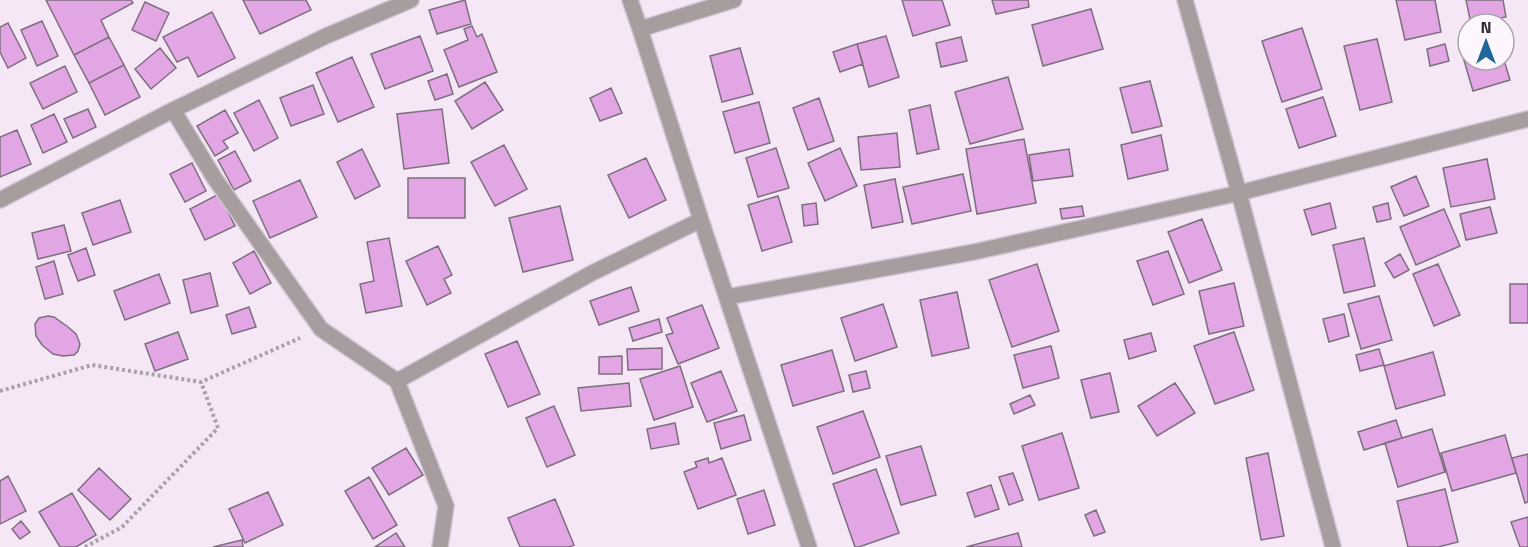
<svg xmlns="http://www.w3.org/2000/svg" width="1528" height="547" font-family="'Titillium Web',sans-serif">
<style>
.building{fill:#e2a6e5;stroke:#7d6f7d;stroke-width:1.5}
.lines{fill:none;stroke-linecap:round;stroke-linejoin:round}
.minor-casing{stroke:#d2c5d2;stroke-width:18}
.path{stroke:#aba0ac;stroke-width:4;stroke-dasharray:3 3;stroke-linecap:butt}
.minor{stroke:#a79d9f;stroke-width:15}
</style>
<rect width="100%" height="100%" fill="#f6e7f6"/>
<path class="building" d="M46,0H131L133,3L101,20L109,37L74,55Z
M243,0H306L311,10L260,34Z
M465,0L471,24L437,34L429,10Z
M902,0H942L950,25L913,36Z
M992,0H1028L1029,7L996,14Z
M1396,0H1435L1441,32L1405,40Z
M1466,0H1503L1506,17L1471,24Z
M145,2L169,13L156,41L132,30Z
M1091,9L1103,49L1043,66L1032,25Z
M212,12L235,58L198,77L188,57L177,62L163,37Z
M42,21L58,56L37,66L21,30Z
M8,23L26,58L8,68L0,52V27Z
M472,26L477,37L482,34L497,72L459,87L444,50L468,40L464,29Z
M1302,28L1322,89L1282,102L1262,41Z
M420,36L433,71L385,89L371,54Z
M886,36L899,77L869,87L857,44Z
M109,37L124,65L89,83L74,55Z
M961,37L967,61L941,67L936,43Z
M1377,39L1392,102L1360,110L1344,46Z
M857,44L863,64L840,72L833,52Z
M1445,44L1449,61L1430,66L1427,49Z
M160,48L176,68L151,89L135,69Z
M740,48L753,94L722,102L710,56Z
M1468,48V60H1504L1510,80L1473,91L1461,50Z
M352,57L374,107L338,122L316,73Z
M124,65L140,97L105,115L89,83Z
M65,66L77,92L43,109L30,83Z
M447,74L453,94L435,100L428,81Z
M1008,77L1023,129L970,144L955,92Z
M1150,81L1162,126L1132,133L1120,88Z
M485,82L503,110L472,129L455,101Z
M313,85L324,114L291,126L280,98Z
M611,88L622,113L600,121L590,98Z
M1323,97L1336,136L1299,148L1286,109Z
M819,98L834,141L808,150L793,108Z
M259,100L278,138L254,151L234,113Z
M759,102L770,143L735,153L723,112Z
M930,105L939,149L917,154L909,110Z
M88,109L96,127L73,138L64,119Z
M442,109L449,163L404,169L397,114Z
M225,110L238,133L223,141L228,148L215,156L197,126Z
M54,114L67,142L43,153L31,125Z
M17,130L31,164L0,177V137Z
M897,133L900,167L861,170L858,137Z
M1161,135L1168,170L1128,179L1121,145Z
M1024,139L1036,203L977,214L966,149Z
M504,145L527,189L495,206L471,162Z
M776,148L789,188L758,197L746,158Z
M840,148L857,186L825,201L808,163Z
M362,149L380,186L355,199L337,162Z
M1069,149L1073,176L1033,181L1029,155Z
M235,151L251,181L234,190L218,160Z
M646,158L666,200L629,218L608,175Z
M1487,159L1495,199L1451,207L1443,168Z
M192,163L206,191L185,202L170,174Z
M963,174L971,211L912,224L903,187Z
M1416,176L1429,206L1404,216L1391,187Z
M408,178H465V218H408Z
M895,179L903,222L872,228L864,185Z
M300,180L317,217L270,238L253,201Z
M219,194L235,226L205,240L190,209Z
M778,196L792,242L762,251L748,205Z
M120,200L131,232L93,245L82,213Z
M816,203L818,224L804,226L802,205Z
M1330,203L1336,228L1312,235L1304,210Z
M1388,203L1391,219L1377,222L1373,207Z
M560,206L573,260L523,272L509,218Z
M1082,206L1084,216L1062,219L1060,209Z
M1490,207L1497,233L1466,240L1460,214Z
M1444,209L1460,246L1416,265L1400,227Z
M1202,219L1222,270L1189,283L1168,232Z
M64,225L71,251L38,259L32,233Z
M389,238L402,306L366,313L360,284L374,281L367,242Z
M1364,238L1375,286L1344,293L1333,245Z
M438,246L452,275L444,279L451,293L427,305L406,261Z
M86,248L95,275L78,281L68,255Z
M254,251L271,283L250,294L233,263Z
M1168,251L1184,294L1153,305L1137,261Z
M1400,254L1409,270L1394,278L1385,263Z
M54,261L63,294L45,299L36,267Z
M1037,264L1059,331L1012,347L989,280Z
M1438,264L1460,315L1434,326L1413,274Z
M210,273L218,306L191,313L183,280Z
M159,274L170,303L125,320L114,291Z
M1234,283L1244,326L1209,334L1199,291Z
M1510,284H1528V323H1510Z
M631,287L639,311L599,325L590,301Z
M957,292L969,348L932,356L920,300Z
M1379,296L1392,340L1361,349L1348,304Z
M883,304L897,347L855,361L841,318Z
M702,305L719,348L678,364L666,335L673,333L667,318Z
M249,307L256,327L232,334L226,315Z
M1344,314L1349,336L1329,342L1323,319Z
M48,316L54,317L68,327L76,334L80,344L78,351L74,355L63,356L53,354L42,345L36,336L35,324L39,318Z
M659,319L662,332L633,341L629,328Z
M178,332L188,359L155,371L145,344Z
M1234,332L1254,390L1215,404L1194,346Z
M1151,333L1156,351L1129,359L1124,340Z
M517,341L540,394L508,407L485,354Z
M1051,346L1059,378L1023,388L1014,355Z
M662,348V369L628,370L627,349Z
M1379,349L1384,365L1360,371L1356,355Z
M832,350L844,391L793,406L781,365Z
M1433,352L1445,395L1396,409L1384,366Z
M622,356V374H599V357Z
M680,366L693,407L654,420L640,379Z
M721,371L737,411L707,422L691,383Z
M866,371L870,388L853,392L849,375Z
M1110,373L1119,412L1091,418L1081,380Z
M629,383L631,406L581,411L578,388Z
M1175,383L1195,413L1157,436L1138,406Z
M1030,395L1035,405L1014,414L1010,404Z
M554,406L575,455L547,467L526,418Z
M863,411L880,457L833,474L817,427Z
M744,415L751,440L721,449L714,423Z
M1396,420L1402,438L1364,450L1358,432Z
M675,423L679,444L651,449L647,429Z
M1432,429L1445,472L1398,487L1385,443Z
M1062,433L1079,488L1039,500L1022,446Z
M1505,435L1516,473L1452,491L1441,453Z
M921,446L936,495L901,505L886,456Z
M406,448L423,475L389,495L372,468Z
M1268,453L1284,536L1261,540L1246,458Z
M1528,454V502L1525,503L1512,458Z
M708,458L709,463L722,458L736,495L698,509L684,472L697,467L695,462Z
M99,468L131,499L110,520L78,490Z
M876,469L899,533L859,547H855L833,484Z
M1013,473L1023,500L1009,505L999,477Z
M8,476L26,511L0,524V481Z
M369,477L397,525L373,539L345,491Z
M991,485L999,509L975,517L967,493Z
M1445,489L1458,542L1438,547H1408L1397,501Z
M764,490L775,525L748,534L737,499Z
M268,492L283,525L245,543L229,509Z
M72,493L96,535L76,547H60L39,512Z
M555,499L574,545L569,547H520L508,518Z
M1096,510L1105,532L1094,536L1085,515Z
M1528,517V547H1520L1511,522Z
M21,521L30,532L20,539L12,529Z
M396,533L405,547H375Z
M1018,533L1022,547H966Z
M242,540L243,547H213Z"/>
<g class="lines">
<defs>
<path id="minor" d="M630,0L640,29L701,220L809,547
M1185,0L1239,193L1333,547
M640,29L734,0
M173,110L215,179L321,329L397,381L446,506L440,547
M0,200L173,110L326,36L411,0
M727,297L974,252L1239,193L1528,119
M397,381L592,273L701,220"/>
</defs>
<use href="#minor" class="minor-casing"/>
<path class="path" d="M0,391L92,365L201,382L300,338
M85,547L122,527L218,428L201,382"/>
<use href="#minor" class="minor"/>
</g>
<g transform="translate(1486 42)"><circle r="28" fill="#fdf7fd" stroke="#aaa5ab" stroke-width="1.5"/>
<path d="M0-4.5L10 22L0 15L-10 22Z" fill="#20679b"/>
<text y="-9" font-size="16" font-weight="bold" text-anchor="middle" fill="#2e292f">N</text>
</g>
</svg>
